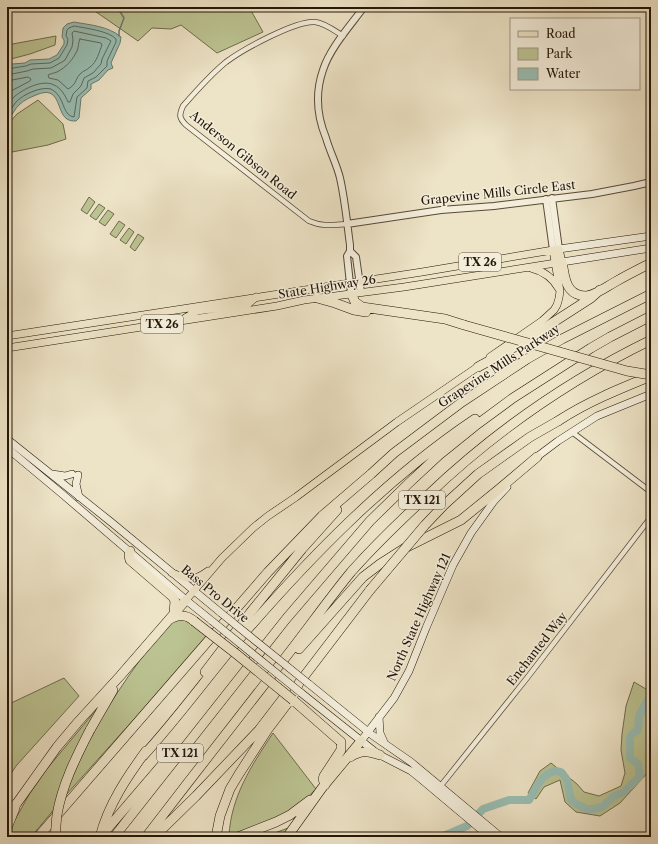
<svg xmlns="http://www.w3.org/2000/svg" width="658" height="844" font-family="'Libre Caslon Text',serif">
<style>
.green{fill:#bcc392;stroke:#706c4d}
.water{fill:#99beb3;stroke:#6a7b6f}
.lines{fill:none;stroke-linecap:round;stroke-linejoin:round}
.shore{stroke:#5e6a5e;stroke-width:1}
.stream{stroke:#6a7b6f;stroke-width:1.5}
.river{stroke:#99beb3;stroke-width:8}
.minor-casing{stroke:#564938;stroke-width:6}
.tertiary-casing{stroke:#564938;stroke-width:8}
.secondary-casing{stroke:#231608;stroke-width:8}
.primary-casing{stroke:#231608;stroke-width:8}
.motorway-casing{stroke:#231608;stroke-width:10}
.minor{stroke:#f3edda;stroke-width:4.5}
.tertiary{stroke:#f3edda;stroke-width:6}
.secondary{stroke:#f3edda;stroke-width:7}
.primary{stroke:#ede3c6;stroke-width:7}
.motorway{stroke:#ede3c6;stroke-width:9}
.secondary-bridge-casing{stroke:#231608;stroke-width:8;stroke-linecap:butt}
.motorway-bridge-casing{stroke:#231608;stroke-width:10;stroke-linecap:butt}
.secondary-bridge{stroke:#f3edda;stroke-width:7}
.motorway-bridge{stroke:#ede3c6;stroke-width:9}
.labels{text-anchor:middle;stroke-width:3;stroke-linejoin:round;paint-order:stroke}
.shield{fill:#f3edda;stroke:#615647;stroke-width:1}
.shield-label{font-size:11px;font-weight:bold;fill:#231608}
.street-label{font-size:12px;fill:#231608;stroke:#f3edda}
</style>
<rect width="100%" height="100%" fill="#ede3c6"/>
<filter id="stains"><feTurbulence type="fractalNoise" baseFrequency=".005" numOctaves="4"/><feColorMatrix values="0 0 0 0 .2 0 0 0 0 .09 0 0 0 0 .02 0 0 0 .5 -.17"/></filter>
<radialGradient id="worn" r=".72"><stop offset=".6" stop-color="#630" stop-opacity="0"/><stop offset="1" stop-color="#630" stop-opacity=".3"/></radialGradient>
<path class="green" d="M7,7H63L7,11Z
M89,7H249L263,32L217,53L181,25L171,29L152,28L138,41Z
M56,36L55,45L30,54L7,60V45Z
M38,100L63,124L66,139L48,145L7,153V125L17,114Z
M89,197L95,202L87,214L81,210Z
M99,204L105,208L96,220L90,216Z
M108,210L114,214L105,226L99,222Z
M119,221L125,225L116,238L110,234Z
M129,228L134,232L126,244L120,240Z
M138,234L144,238L135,251L130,247Z
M177,619H187L207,635L135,718L65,796C83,747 109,702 140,660C150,647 161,635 172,622Z
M64,678L79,696L16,766L7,780V705Z
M634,682L651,692V769L620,803L600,816L576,812L565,802L560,780L544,787L536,799L528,793L540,771L551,763L577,784L584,792L599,796L621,786L625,773L621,750L622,734L626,706Z
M101,704L56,807L31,837H7V834L30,793L46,770Z
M273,733L316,789L294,810L281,817L229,836C231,796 252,765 273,733Z
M288,828L284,837H264Z"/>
<path class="water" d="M74,22C90,25 108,26 121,37L120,43L111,63L113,68L108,70L99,80L91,84V89L81,98L79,118L76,121C73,121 70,121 67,119C56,112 61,84 36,95C31,97 24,100 20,104C15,108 12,116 7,121V67L12,64L25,63L30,60L49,59L57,55L64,44V40L62,37L63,28L67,24Z"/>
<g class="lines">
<path class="shore" d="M80,39L101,43L102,45C99,52 97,62 90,67C87,70 83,71 80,74C74,81 77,84 68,89L58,80L49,78L48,75C50,74 54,73 57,72C66,67 72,61 77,51C79,47 78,42 80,39Z
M7,70L13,68L26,66L31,64L50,63L59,58L67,45L68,39L66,36L67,30L69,28L74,26C85,28 109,31 116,39V42L107,61V66L96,77L88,81L87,88L77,97L74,117C64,116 64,102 58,95C57,93 53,90 51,89C41,86 22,95 16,102C13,106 10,111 7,115
M7,75L27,71L33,69L51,68L62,62L65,60L72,47L73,40L72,33L74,31L106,38L111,41L102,59L101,64L93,73L84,78L81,86L73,94L70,102H68C65,95 61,88 54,85C42,79 24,89 15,96C12,99 9,103 7,106
M7,81L28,77L31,79L30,81L11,91L7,96"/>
<path class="stream" d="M117,7L124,18L119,31V36"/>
<path class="river" d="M441,837L467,826L483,809L509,800H529C535,790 542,772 556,771C557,771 561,772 562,773L567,780L571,800L578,805L587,809H594L602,807L614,796L624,792L640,776L638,764L630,758V738L632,734L638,730L639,716L647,701L651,699"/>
<defs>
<path id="minor" d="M343,36C335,31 325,23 315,22C296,20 242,50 226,62C210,75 197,90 183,106C179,115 179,118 186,125L309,221C323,227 332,225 347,224
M572,432L651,492
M439,788L527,678L651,517"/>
<path id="tertiary" d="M552,198L559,249
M546,199L553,250
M347,224L441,210L494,206L592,194L634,186L651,182
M350,251L356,257L361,292
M351,293L347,256L350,251V245C347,223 345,200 340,178C337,165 330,152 326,138C317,116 315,93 323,70C330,48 350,26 364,7"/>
<path id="secondary" d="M559,249L651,236
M562,262L651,248
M7,439L111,522L221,613
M7,448L61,493L186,600L212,621
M534,459L558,441L597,416L651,394
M52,474L65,476L72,474
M78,475L76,484L79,497
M309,684L372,735L411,762L501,837
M300,692L374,751L380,755L411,771L421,779L490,837
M379,717L380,733L384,742
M361,741L394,698L409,671L426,628L453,565L471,533L494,501L507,487"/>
<path id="primary" d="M531,268C543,271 553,278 559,289
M185,318L197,311L248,304L256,297
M7,336L422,272L559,249L562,262L404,287L304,300L277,306L7,348
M490,357L542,321L554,310L557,305L559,298L560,291L553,250
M172,573C188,579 193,582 208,571
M186,600L222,558L253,528L268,516L296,497L397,422L482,364"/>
<path id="motorway" d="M562,262C564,271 564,282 570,289C574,294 581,296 587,296C597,294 606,287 615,282C627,275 639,269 651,263
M351,293L355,302L362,307L445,319L464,325
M317,298L335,303L354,310L366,312
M478,367L518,345L591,298L600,290
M558,421C587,402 619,389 651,376
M130,551L129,556L130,560L173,597L175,601L174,613
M170,619C179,614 186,614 194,621
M299,649L363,577L380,564L405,548L461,520L498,490L537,457
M205,672L250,613L302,549L337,510
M293,700L341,742V750L324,776L323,779L325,785
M90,730L113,690
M143,756C178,718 208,676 241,637C310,557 387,478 475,419
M350,757C362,750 367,751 380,755
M7,815L17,803L57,747L78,722L120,676L186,600
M7,828L15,808
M102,835L173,752
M38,837L268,572L322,516L371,474L394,453L462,402L527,359L562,339L651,294
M100,837C108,805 127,777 146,751
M114,837L286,619L370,521L409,483L439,455L475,426L513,398L591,348L610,337L651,316
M146,837C192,777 239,717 285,658C307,630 328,600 351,572C375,545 401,520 427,496C493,433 569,380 651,340
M154,837L196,796L259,730L285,696
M216,837L220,816L230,789L239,774L268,729L293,696L299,683L370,590
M238,837L276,822L290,815L310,800
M287,837L322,788L361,741"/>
</defs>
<use href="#minor" class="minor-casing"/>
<use href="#tertiary" class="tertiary-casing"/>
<use href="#secondary" class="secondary-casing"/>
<use href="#primary" class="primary-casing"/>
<use href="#motorway" class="motorway-casing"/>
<use href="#minor" class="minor"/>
<use href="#tertiary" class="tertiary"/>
<use href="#secondary" class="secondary"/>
<use href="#primary" class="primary"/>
<use href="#motorway" class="motorway"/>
<defs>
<path id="secondary-bridge" d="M221,613L309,684
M212,621L300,692"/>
<path id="motorway-bridge" d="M464,325L627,371L651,375
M370,590L425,525L444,505L478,474L530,437L558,421
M194,621L235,653L293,700
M55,837C56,830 56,822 57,815C62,785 76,757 90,730"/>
</defs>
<use href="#secondary-bridge" class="secondary-bridge-casing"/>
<use href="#motorway-bridge" class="motorway-bridge-casing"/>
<use href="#secondary-bridge" class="secondary-bridge"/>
<use href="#motorway-bridge" class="motorway-bridge"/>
</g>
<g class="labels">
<g class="shield">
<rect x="459" y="253" width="42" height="18" rx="3"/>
<rect x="141" y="315" width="42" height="18" rx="3"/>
<rect x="399" y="491" width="46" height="18" rx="3"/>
<rect x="157" y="744" width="46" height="18" rx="3"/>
</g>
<g class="shield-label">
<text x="480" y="266">TX 26</text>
<text x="162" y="328">TX 26</text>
<text x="422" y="504">TX 121</text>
<text x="180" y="757">TX 121</text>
</g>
<g class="street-label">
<text transform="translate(243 155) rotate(39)" y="4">Anderson Gibson Road</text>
<text transform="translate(498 193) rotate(-6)" y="4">Grapevine Mills Circle East</text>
<text transform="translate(327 287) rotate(-9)" y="4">State Highway 26</text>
<text transform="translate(499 366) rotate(-33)" y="4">Grapevine Mills Parkway</text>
<text transform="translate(215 594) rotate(39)" y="4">Bass Pro Drive</text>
<text transform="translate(419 617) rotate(-66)" y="4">North State Highway 121</text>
<text transform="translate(537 649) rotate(-52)" y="4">Enchanted Way</text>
</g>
</g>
<rect width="658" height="844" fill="none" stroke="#ede3c6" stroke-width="24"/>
<rect x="8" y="8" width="642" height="828" fill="none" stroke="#231608" stroke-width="2"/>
<rect x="12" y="12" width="634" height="820" fill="none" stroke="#231608"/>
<rect x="510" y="18" width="130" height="72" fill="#f3edda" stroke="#a09786"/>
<rect x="518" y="31" width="20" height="6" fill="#ede3c6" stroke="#a09786"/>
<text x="546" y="38" font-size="12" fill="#231608">Road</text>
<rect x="518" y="48" width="20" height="12" fill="#bcc392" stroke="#a09786"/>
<text x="546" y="58" font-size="12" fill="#231608">Park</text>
<rect x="518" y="68" width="20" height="12" fill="#99beb3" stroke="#a09786"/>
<text x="546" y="78" font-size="12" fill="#231608">Water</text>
<rect width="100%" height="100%" filter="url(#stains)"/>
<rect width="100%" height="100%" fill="url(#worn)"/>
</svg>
